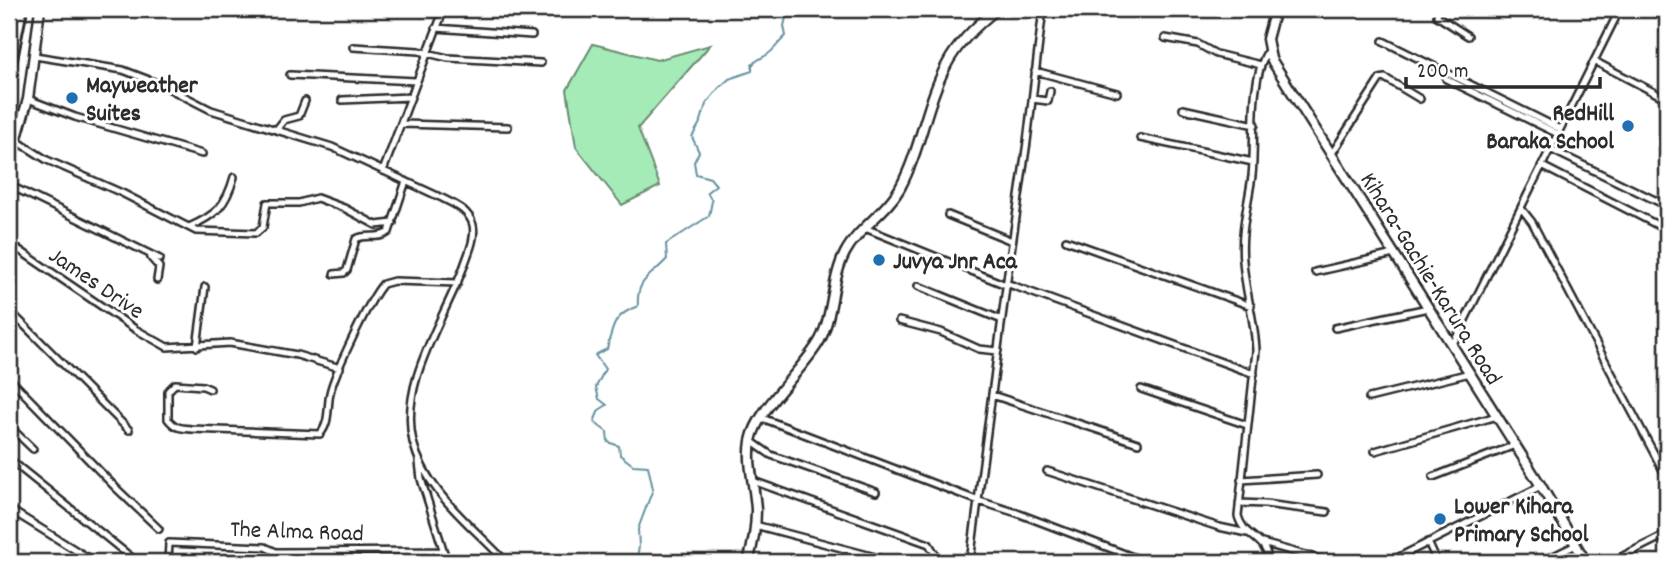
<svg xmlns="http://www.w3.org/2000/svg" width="1676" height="571" font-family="Dekko,sans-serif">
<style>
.green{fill:#a5ebb7;stroke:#688b71;stroke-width:2}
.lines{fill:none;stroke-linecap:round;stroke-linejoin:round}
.stream{stroke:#65929f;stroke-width:2}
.street-casing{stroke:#2b2b2b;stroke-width:10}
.secondary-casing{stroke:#2b2b2b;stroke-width:13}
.highway-casing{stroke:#2b2b2b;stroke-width:16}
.street{stroke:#fff;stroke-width:5}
.secondary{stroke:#fff;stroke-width:8}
.highway{stroke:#fff;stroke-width:10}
.poi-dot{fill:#1f6fb2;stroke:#fff;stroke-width:2.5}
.labels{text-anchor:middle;stroke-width:6;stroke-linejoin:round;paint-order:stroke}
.poi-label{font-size:24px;font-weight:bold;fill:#2b2b2b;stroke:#fff;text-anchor:start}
.street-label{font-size:24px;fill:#2b2b2b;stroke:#fff}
</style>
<rect width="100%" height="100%" fill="#fff"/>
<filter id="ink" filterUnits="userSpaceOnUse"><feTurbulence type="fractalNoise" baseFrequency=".0143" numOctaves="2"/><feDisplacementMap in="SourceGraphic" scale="14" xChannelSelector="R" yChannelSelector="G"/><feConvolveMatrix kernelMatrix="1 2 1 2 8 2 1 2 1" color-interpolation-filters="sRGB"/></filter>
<g filter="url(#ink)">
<path class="green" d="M593,44L657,60L710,45L638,128L660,186L622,205L576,147L567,90Z"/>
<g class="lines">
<path class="stream" d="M636,562L639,547L638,529L653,489L648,466L633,465L620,455L619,446L608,442L607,432L594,422L599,410L607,405L599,399L596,387L605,369L595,355L607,349C613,325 614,315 638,306C636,279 651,277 667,259L666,244L709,216L712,201L707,192L716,185L710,178L696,174L694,162L699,152L692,137L701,121L706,104L718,89L729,79L752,71V65C757,59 761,59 768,54C774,50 779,42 786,36L784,26L788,9"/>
<defs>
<path id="street" d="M399,9L443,11
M1438,9L1437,16L1468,36
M436,28L532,35
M1664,32L1667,25
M1165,38L1198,44L1216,54L1261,65
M1383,41L1560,129
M353,47L419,51L448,58L541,63
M1268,50C1248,83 1256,138 1252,176C1248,205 1240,232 1243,261C1245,292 1255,320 1256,351L1238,516C1244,539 1268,537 1268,562
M35,56L123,70L162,85L211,110L332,147L442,198C454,204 469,210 473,225C476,238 468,254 464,266C444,320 399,382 413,442C426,493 473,526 506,562
M1594,61L1667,99
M1035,71L1117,93
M290,75L416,81
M1446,79L1558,134
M28,99L75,117L202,154
M1032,99L1048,101L1050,91
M342,100L410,97
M1183,109L1255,125
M402,124L508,127
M276,130L284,120L299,116L305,101
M1140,138L1253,162
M17,141L47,160L122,193L196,231L256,233L263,227L267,203H299L317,198L344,208L376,225L393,223
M1550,149L1667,206
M1331,155L1380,79L1385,78L1420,99
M1542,166L1667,230
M383,171L444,9
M9,185L160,259
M1521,208L1532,222L1667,478
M948,215L1012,241
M189,227C216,215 226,206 234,177
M865,228L1006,285
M1066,240L1251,306
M9,243L135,329L167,347L230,343L297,355L340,368
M150,254L151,258L159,267L157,280
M1315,272L1394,254
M334,274L344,273L347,270L356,239C366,233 379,240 389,232L406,181
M1006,283L1254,374
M918,286L1002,320
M9,310L129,430
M899,321L941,332L979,349L998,351
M1335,328L1428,308
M1452,346L1620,9
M197,347L205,287
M9,378L116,488L159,529
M210,389L203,386L175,384L168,391V419C175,428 180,428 191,429L320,434C330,423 327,407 330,393C334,374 370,298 383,284L394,281L458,283
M1141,389L1247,425
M992,395L1138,443
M1369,398L1470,373
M762,418L979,501L1017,513L1146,562
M9,426L33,449
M751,441L771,455L876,492
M1375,451L1497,416
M9,459L137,562
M419,462L421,479L447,562
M1047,471L1219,527L1247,533
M1433,477L1515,445
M1241,480L1317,475
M753,481L929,544L937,557L946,562
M1239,503L1265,504L1327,512
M9,509L93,561
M755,525L894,562
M1428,542L1437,562
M1262,543L1330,562
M168,562L169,543L265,547L276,552L443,551
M970,562L1008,272L1027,142L1043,9
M1389,562L1541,486
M1541,562L1576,545
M1611,562L1667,534"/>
<path id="secondary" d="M1275,9L1267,39L1271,59L1541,486L1586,562
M9,166L28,99L40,9
M748,562C753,545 756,528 756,510C755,487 747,464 751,441C758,407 803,371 820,340C834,313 831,280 845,253C858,228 886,213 900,188C921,149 926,103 947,64C958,43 978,24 997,9"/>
<path id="highway" d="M9,69L21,9"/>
</defs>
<use href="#street" class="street-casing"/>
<use href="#secondary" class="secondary-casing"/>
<use href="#highway" class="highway-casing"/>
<use href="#street" class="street"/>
<use href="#secondary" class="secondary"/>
<use href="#highway" class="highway"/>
</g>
</g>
<g class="poi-dot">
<circle cx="72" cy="98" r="7"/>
<circle cx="1628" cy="126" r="7"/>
<circle cx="879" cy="260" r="7"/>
<circle cx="1440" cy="519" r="7"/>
</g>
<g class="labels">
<g class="poi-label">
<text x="86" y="92">Mayweather<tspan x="86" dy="28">Suites</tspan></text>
<text x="1614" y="120" text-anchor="end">RedHill<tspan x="1614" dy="28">Baraka School</tspan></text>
<text x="893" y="268">Juvya Jnr Aca</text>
<text x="1454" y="513">Lower Kihara<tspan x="1454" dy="28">Primary School</tspan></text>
</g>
<g class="street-label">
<text transform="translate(1432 278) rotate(58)" y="8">Kihara-Gachie-Karura Road</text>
<text transform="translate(97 282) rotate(34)" y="8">James Drive</text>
<text transform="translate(297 530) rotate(2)" y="8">The Alma Road</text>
</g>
</g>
<rect width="1676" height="571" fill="none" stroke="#fff" stroke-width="35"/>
<rect x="18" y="18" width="1641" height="536" fill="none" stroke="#2b2b2b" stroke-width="2.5" filter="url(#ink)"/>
<path d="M1406 77v10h194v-10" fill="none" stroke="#2b2b2b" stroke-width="3.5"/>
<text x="1417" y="77" font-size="21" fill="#2b2b2b" stroke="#ffffff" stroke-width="5" paint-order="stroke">200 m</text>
</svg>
